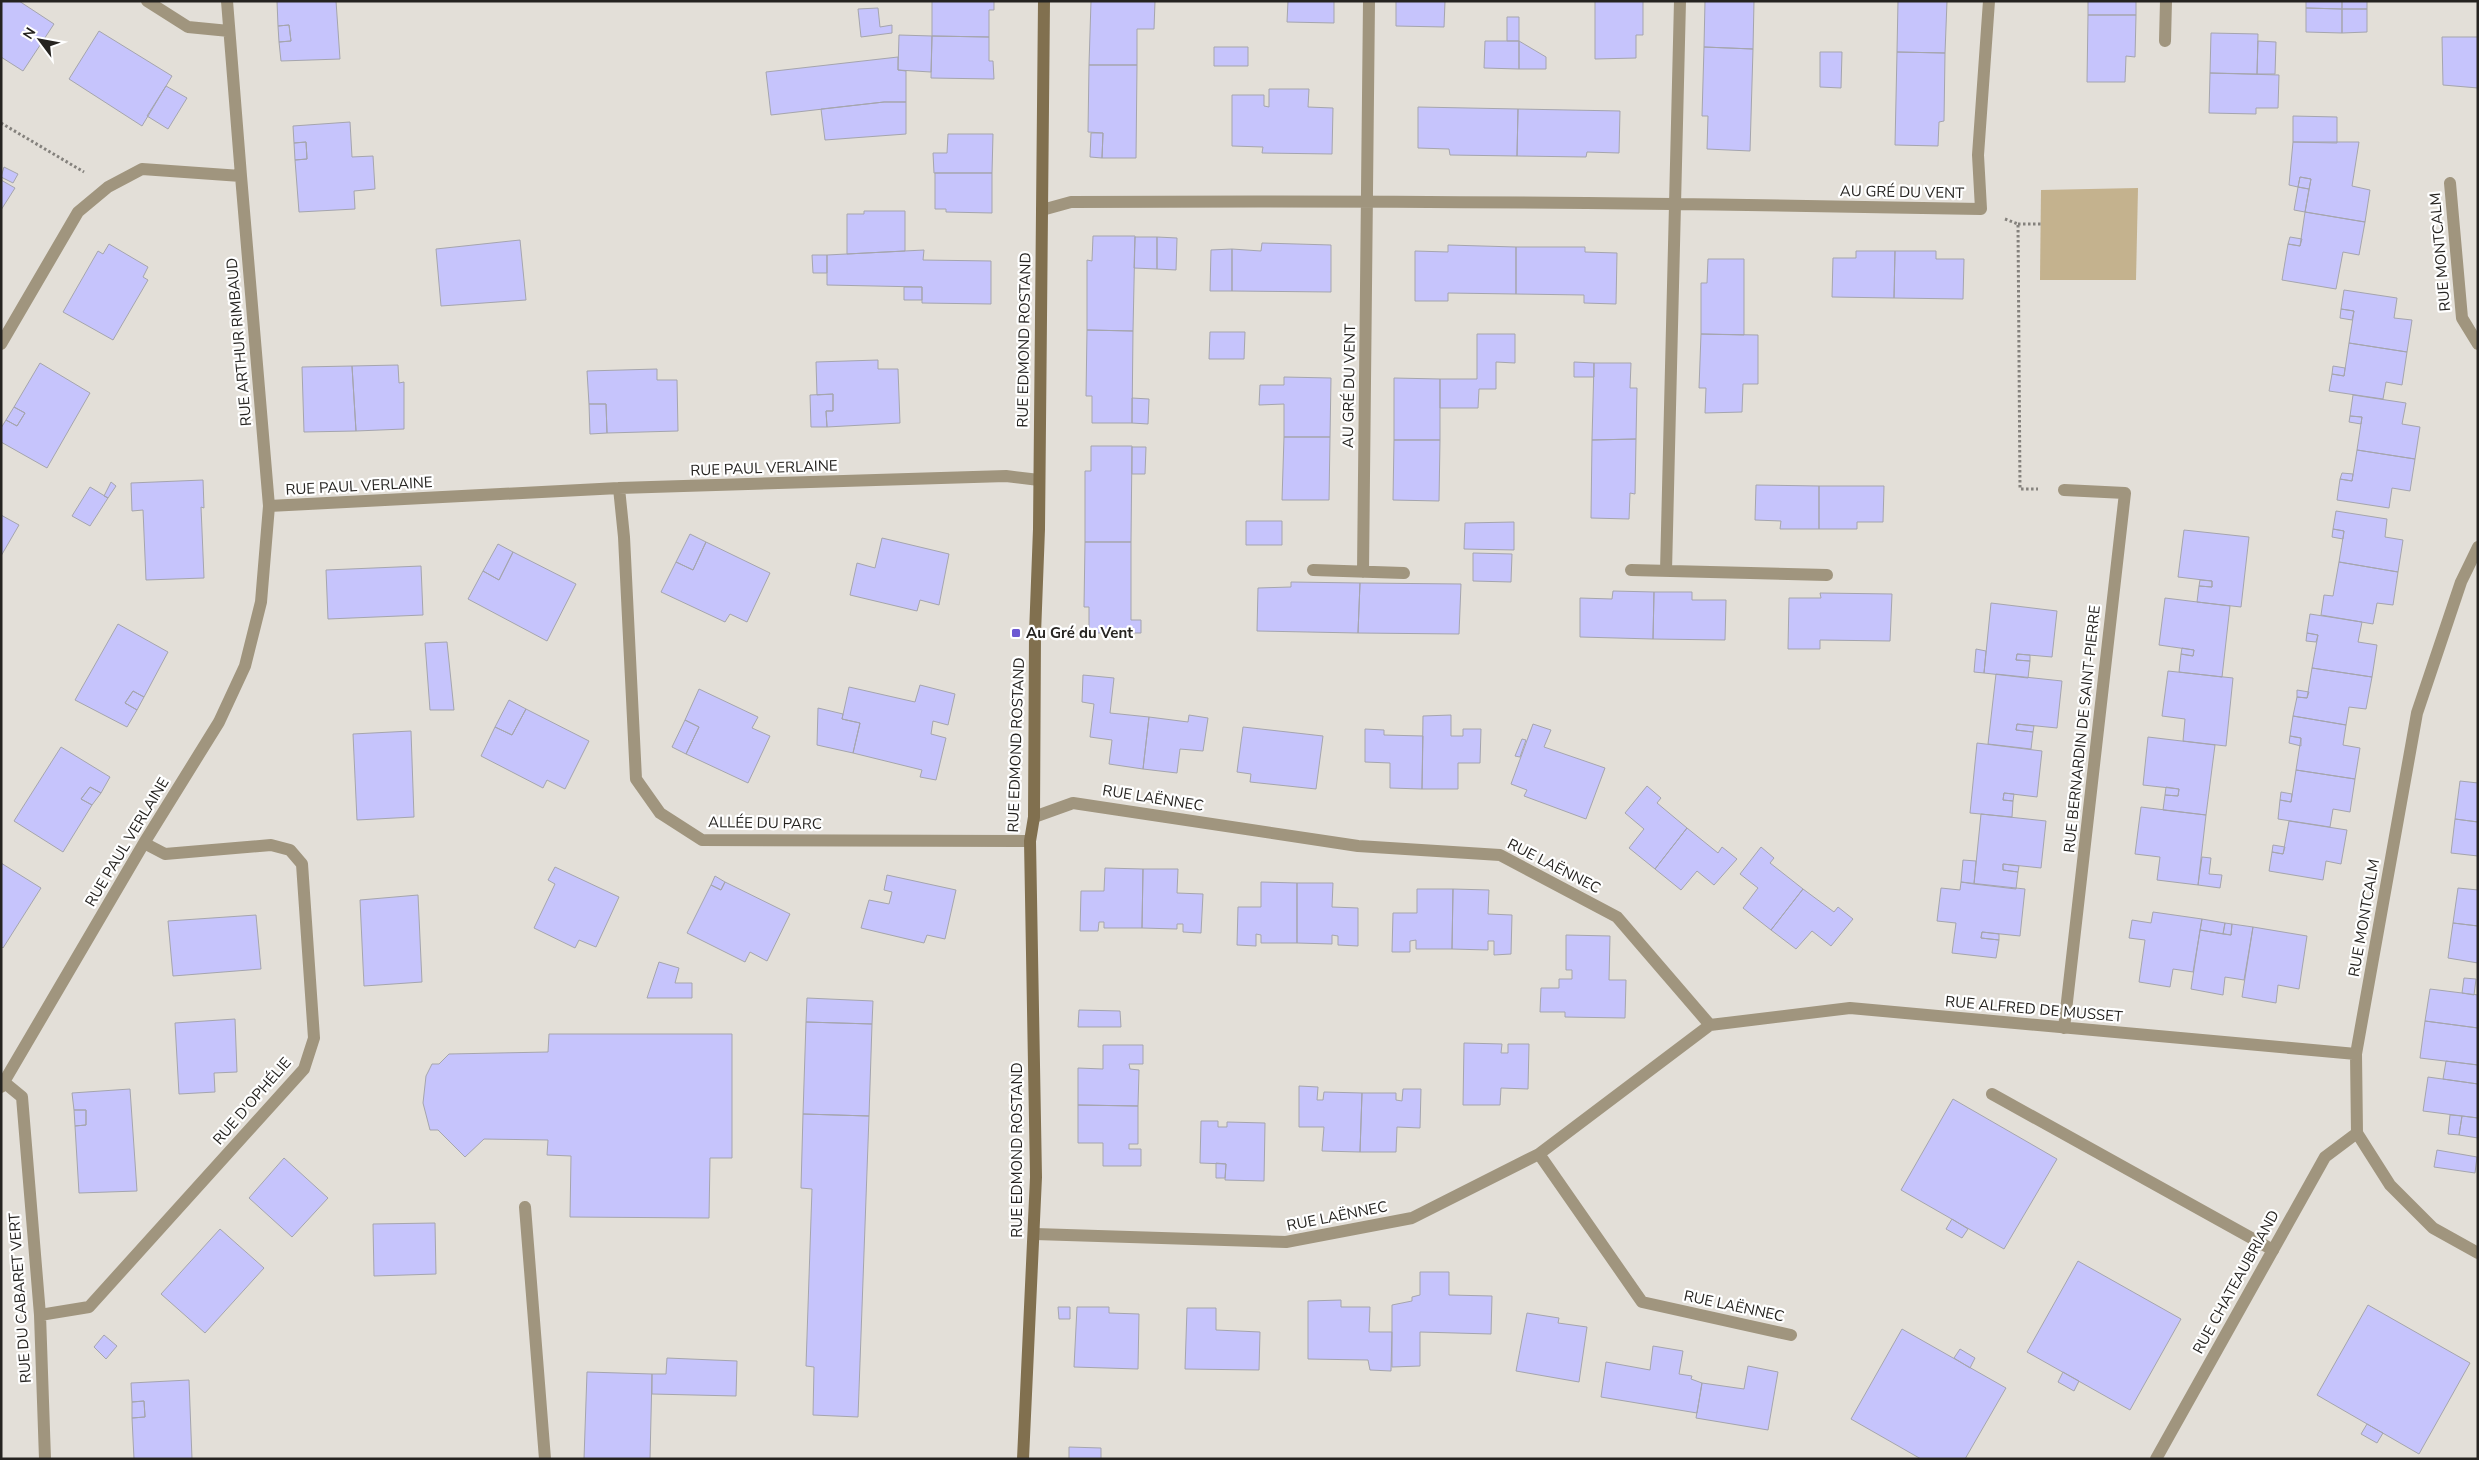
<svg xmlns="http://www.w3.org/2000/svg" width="2479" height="1460" font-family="'Nunito Sans',sans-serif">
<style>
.green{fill:#c4b28e}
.building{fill:#c6c4fc;stroke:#a5a5ad}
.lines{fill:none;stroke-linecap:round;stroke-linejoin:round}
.path{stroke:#84817c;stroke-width:3;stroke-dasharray:2.5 2.5;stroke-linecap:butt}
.lane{stroke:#a0957e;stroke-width:12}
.street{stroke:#a0957e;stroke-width:12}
.secondary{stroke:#81704f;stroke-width:12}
.poi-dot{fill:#6c58d2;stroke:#fff;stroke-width:2}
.labels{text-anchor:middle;stroke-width:4.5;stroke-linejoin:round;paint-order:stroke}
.street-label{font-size:15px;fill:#252320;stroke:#fff}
.poi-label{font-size:15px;font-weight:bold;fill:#252320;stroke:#fff;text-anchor:start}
</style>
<rect width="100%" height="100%" fill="#e3dfd8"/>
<path class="green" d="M2138,188L2136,280H2040L2041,190Z"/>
<path class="building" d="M1,1H19L54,24L23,71L1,57Z
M277,1H336L340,59L281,61L279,42L291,41L289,25L278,26Z
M932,1H994V10H989V37L932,36Z
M1091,1H1155L1154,29H1137V65H1089Z
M1288,1H1334V23L1287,22Z
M1396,1H1445L1444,27L1396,26Z
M1595,1H1643V35H1636V58L1595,59Z
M1705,1H1754L1753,49L1704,47Z
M1898,1H1947L1945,53L1897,52Z
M2088,1H2136V15H2088Z
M2306,1H2342V9L2306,8Z
M2342,1H2367V9H2342Z
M878,8L880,27L892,25V33L861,37L858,9Z
M2306,8L2342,9V33L2306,32Z
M2342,9H2367V32L2342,33Z
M2088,15H2136L2135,57L2126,56L2125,82H2087Z
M1507,17H1519V41H1507Z
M289,25L291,41L279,42L278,26Z
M99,31L172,76L142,126L69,79Z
M2211,33L2258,34L2257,74L2210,73Z
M899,35L932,36L931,72L898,70Z
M932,36L989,37V61H993L994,79L931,78Z
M2442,37H2478V88L2443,85Z
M1485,41H1519V69L1484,68Z
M1519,41L1546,57V69H1519Z
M2258,41L2276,42L2275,74H2257Z
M1214,47H1248V66H1214Z
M1704,47L1753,49L1750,151L1707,149L1708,116H1702Z
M1820,52H1842L1841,88L1820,87Z
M1897,52L1945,53L1944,121L1939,122L1938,146L1895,145Z
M898,57V70L906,71V102H884L771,115L766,72Z
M1089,65H1137L1136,158H1102L1103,133L1088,132Z
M2210,73L2279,75L2278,108H2256V114L2209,113Z
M166,86L187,98L168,129L147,116Z
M1269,89H1309L1308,107L1333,108L1332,154L1262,153L1263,147L1232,146V95H1264V106L1269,107Z
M884,102H906V134L825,140L821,109Z
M1418,107L1518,109L1517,156L1450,155L1449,149L1418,148Z
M1518,109L1620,111L1619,153L1587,152L1586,157L1517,156Z
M2293,116L2337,117V143L2293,142Z
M350,122L352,157L373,156L375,189L354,191L355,209L299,212L295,160L307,159L306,142L294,143L293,126Z
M1091,133H1103L1102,158L1090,157Z
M948,134H993L992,173H934L933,153H947Z
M306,142L307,159L295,160L294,143Z
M2293,142H2359L2352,186L2370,190L2365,222L2305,212L2311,179L2300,177L2298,187L2289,185Z
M4,167L18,174L13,183L1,177Z
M935,173H992V213L946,212V209H935Z
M2300,177L2311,179L2309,189L2298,187Z
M1,180L15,188L1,210Z
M2298,187L2309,189L2305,212L2294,210Z
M864,211H905V251L847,254V214H864Z
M2305,212L2365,222L2359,255L2343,252L2336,289L2282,280L2288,244L2300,246Z
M1093,236H1135L1133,331L1087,330V260L1092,261Z
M1135,237H1157V269L1134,268Z
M1157,237L1177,238L1176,270L1157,269Z
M2290,237L2302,239L2300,246L2288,244Z
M520,240L526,300L441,306L436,249Z
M1262,243L1331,245V292L1232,291V249L1261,251Z
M109,244L148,267L143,277L148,280L113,340L63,312L98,251L103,254Z
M1448,245L1516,247V294L1448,293V301H1415V251L1448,252Z
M1516,247H1585V252L1617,253L1616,304L1584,303V295L1516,294Z
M1232,249V291H1210L1211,250Z
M924,250L923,260L991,261V304L922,303V287L827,285V255Z
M1856,251H1895L1894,298L1832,297L1833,258H1856Z
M1895,251H1936V259H1964L1963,299L1894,298Z
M812,255H827V273H813Z
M1708,259H1744V335L1701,334V283H1707Z
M904,287H922V300H904Z
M2344,290L2397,298L2394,318L2412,320L2407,352L2349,343L2354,311L2341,309Z
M2341,309L2354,311L2352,320L2340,318Z
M1087,330L1133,331L1132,423H1092V396H1086Z
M1210,332H1245L1244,359H1209Z
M1477,334H1515V363L1496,362V389H1479L1478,408H1440V379H1477Z
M1701,334L1758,335V384H1743L1742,412L1705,413L1706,388H1699Z
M2349,343L2407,352L2402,385L2386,382L2383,399L2329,391L2332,374L2344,376Z
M878,360V369H898L900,423L827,427L826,411H833V394L817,395L816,362Z
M1574,362L1594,363V377H1574Z
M40,363L90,393L47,468L1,442V428L6,420L17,426L25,413L14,407Z
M1594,363H1631L1630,388H1637L1636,439L1592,440Z
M398,365L399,383L404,382V429L356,431L352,366Z
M352,366L356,431L304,432L302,367Z
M2333,366L2345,368L2344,376L2332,374Z
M657,369V380H677L678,431L607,433L606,404H589L587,371Z
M1284,377L1331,378L1330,437H1284V404L1259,405L1260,385H1284Z
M1394,378L1440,379V440H1394Z
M833,394V411H826L827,427H811L810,395Z
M2353,395L2406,403L2402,424L2420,427L2415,459L2357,450L2362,417L2350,416Z
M1132,398L1149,399L1148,424L1132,423Z
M589,404H606L607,433L590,434Z
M14,407L25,413L17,426L6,420Z
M2350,416L2362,417L2361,424L2349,422Z
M1284,437H1330L1329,500H1282Z
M1636,439L1635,494L1630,493L1629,519L1591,518L1592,440Z
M1394,440H1440L1439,501L1393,500Z
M1091,446H1132L1131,542H1085V471H1091Z
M1132,447H1146L1145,474H1132Z
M2357,450L2415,459L2410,491L2392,488L2389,508L2337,500L2340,479L2352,481Z
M2342,473L2353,474L2352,481L2340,479Z
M203,480L204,508L201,507L204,578L146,580L143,510L132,511L131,483Z
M111,482L116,486L108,498L104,496Z
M1756,485L1819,486V529H1780L1781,521L1755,520Z
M1819,486H1884L1883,522H1857V529H1819Z
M90,487L108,498L90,526L72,516Z
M2336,511L2387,519L2385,537L2403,540L2398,572L2339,562L2344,531L2333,529Z
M1,515L19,525L1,556Z
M1246,521H1282V545H1246Z
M1514,522V550L1464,549L1465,523Z
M2333,529L2344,531L2343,539L2332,537Z
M2184,530L2249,537L2241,607L2197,602L2199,586L2212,587V581L2178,577Z
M690,534L706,542L693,570L676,562Z
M882,538L949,554L939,605L920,600L917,611L850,595L857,563L875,568Z
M706,542L770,573L747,622L730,614L725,622L661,592L676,562L693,570Z
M1085,542H1131V620H1141V633H1089V607H1084Z
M498,544L513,552L499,580L483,571Z
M513,552L576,584L547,641L468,599L483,571L499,580Z
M1473,553L1512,554L1511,582L1473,581Z
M2339,562L2398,572L2393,605L2377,603L2373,624L2321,615L2324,595L2333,596Z
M421,566L423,615L328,619L326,570Z
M2200,580L2212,581V587L2199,586Z
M1291,582L1360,583L1358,633L1257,631L1258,588L1291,587Z
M1360,583L1461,584L1459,634L1358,633Z
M1613,591L1654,592L1653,639L1580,637V598L1612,599Z
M1654,592H1692V600H1726L1725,640L1653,639Z
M1820,593L1892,594L1890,641L1820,640V649H1788L1789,598H1821Z
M2165,598L2230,606L2222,677L2179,672L2181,654L2193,656L2194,650L2159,645Z
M1991,603L2057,611L2052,657L2017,654L2016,660L2030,661L2028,678L1984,673Z
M2310,614L2362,622L2358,642L2377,645L2372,677L2312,668L2318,635L2307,633Z
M118,624L168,652L144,697L133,691L125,703L137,710L127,727L75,700Z
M2307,633L2318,635L2316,642L2306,641Z
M447,642L454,710H430L425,643Z
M2182,648L2194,650L2193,656L2181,654Z
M1976,649L1986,651L1984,673L1974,672Z
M2017,654L2030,655V661L2016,660Z
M2312,668L2372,677L2366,709L2349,707L2346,725L2293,716L2297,697L2307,698Z
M2168,671L2233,678L2226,746L2183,741L2185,719L2162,716Z
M1996,674L2062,681L2057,728L2017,724L2016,730L2033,732L2031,749L1988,744Z
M1083,675L1114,678L1110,713L1149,717L1143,769L1109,764L1112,740L1090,737L1094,704L1082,702Z
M920,685L955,694L948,725L933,721L931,734L946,738L936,780L920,777L922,770L853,753L860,723L842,719L849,687L915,702Z
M699,689L758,717L752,728L770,736L748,783L686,754L699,727L685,720Z
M2297,690L2309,692L2307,698L2297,697Z
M133,691L144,697L137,710L125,703Z
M509,700L526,709L512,735L495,727Z
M818,708L843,714L842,719L860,723L853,753L817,745Z
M526,709L589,741L565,789L547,780L543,788L481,756L495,727L512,735Z
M1189,715L1208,718L1203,751L1180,749L1177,773L1143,769L1149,717L1188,722Z
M1451,715V736H1463V729H1481L1480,763H1458V789H1422L1423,716Z
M2293,716L2346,725L2343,745L2360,748L2355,779L2296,770L2301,738L2290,736Z
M685,720L699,727L686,754L672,747Z
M1533,724L1551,730L1544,747L1605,768L1586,819L1524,796L1527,790L1511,784Z
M2017,724L2034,726L2033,732L2016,730Z
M1243,727L1323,736L1316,789L1250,782L1251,774L1237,772Z
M1365,729L1384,730V735L1423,736L1422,789L1390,788V763L1365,762Z
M411,731L414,817L357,820L353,734Z
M2290,736L2301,738V746L2289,743Z
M2148,737L2215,745L2206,815L2163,810L2165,795L2178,796L2179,789L2143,785Z
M1522,739L1526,740L1520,757L1515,756Z
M1977,743L2042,751L2037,797L2004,793L2003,800L2013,801L2012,817L1970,813Z
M61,747L110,777L101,793L90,787L81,799L92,805L63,852L14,821Z
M2296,770L2355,779L2350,812L2333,809L2330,827L2278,819L2280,800L2291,802Z
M2460,781L2478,783V822L2455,819Z
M1647,786L1661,798L1657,803L1687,828L1655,869L1629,848L1644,829L1625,813Z
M90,787L101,793L92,805L81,799Z
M2166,787L2179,789L2178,796L2165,795Z
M2281,792L2292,794L2291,802L2280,800Z
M2004,793L2014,794L2013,801L2003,800Z
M2141,807L2206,815L2198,885L2157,880L2160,857L2135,854Z
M1981,814L2046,821L2041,868L2003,864V870L2018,872L2016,889L1974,884Z
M2455,819L2478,822V856L2451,853Z
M2289,821L2347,830L2341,864L2326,861L2323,880L2269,871L2272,852L2283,854Z
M1687,828L1718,853L1722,847L1737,859L1714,885L1697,871L1681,890L1655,869Z
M2273,845L2285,847L2283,854L2272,852Z
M1761,847L1774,858L1770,863L1803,889L1771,930L1743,908L1758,888L1740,874Z
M2202,857L2211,858L2209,874L2222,875L2220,888L2198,885Z
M1963,860L1976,861L1974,884L1961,882Z
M1,863L41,888L3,948L1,946Z
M2003,864L2019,866L2018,872L2003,870Z
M555,867L619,897L596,947L579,940L575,948L534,928L555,884L548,880Z
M1105,868L1143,869L1142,928H1104V922H1099L1098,931H1080L1081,891H1104Z
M1143,869H1178L1177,893L1203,894L1201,933L1183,932V924H1177V929L1142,928Z
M887,875L956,890L945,939L927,935L924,943L861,928L869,900L889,904L892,892L884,890Z
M715,876L725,882L721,890L711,885Z
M725,882L790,914L767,961L750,952L745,962L687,933L711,885L721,890Z
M1261,882L1297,883V943H1261V935L1256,934V946L1237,945L1238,907H1261Z
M1961,882L2025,889L2020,936L1982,932L1981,938L1999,940L1996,958L1952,953L1956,923L1937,921L1941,888L1960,890Z
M1297,883H1333L1332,907L1358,908V946L1338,945V936L1332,935V944L1297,943Z
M2458,888L2478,890V926L2453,923Z
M1417,889H1453L1452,949H1416V940L1410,941V952H1392L1393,913H1417Z
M1453,889L1489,890L1488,914L1512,915L1511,954L1494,955V941H1488V950L1452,949Z
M1803,889L1834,912L1838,907L1853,919L1831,946L1812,931L1796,949L1771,930Z
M418,895L422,982L364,986L360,900Z
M2153,912L2202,919L2193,972L2173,969L2170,987L2139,982L2145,940L2129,938L2132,920L2151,923Z
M256,915L261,969L173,976L168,921Z
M2202,919L2225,923L2223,934L2200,930Z
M2225,923L2232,924L2231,935L2223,934Z
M2453,923L2478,926V963L2448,958Z
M2232,924L2253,927L2244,980L2225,977L2223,995L2191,989L2200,930L2231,935Z
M2253,927L2307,936L2299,989L2278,985L2276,1003L2242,997Z
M1982,932L1999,934V940L1981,938Z
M1566,935L1610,936L1609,980H1626L1625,1018L1565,1017V1012H1540L1541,988H1559V979H1572V970H1566Z
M659,962L679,968L675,983H692V998H647Z
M2464,978L2476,979L2474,995L2462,993Z
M2430,989L2478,995V1028L2425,1021Z
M807,998L873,1001L872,1024L806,1022Z
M1079,1010L1120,1011L1121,1027H1078Z
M235,1019L237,1072L214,1073L215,1092L179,1094L175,1023Z
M2425,1021L2478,1028V1065L2420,1058Z
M806,1022L872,1024L869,1116L803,1114Z
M549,1034H732V1158H710L709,1218L570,1217L571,1156L547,1155L548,1140L484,1139L465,1157L438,1130H430L423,1103L426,1076L432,1064H439L449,1054L548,1052Z
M1464,1043L1502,1044L1501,1053H1508V1044H1529L1528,1089L1501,1088L1500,1105H1463Z
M1103,1045H1143V1064H1129L1130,1069L1139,1070L1138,1106L1078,1105V1068L1103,1069Z
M2446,1061L2478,1065V1084L2443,1079Z
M2428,1077L2478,1084V1118L2423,1111Z
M1299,1086L1318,1087L1317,1100H1323L1324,1092L1362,1093L1360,1152L1322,1151L1324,1127H1299Z
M130,1089L137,1191L79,1193L75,1126L86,1125V1110H74L72,1093Z
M1403,1089H1421L1420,1128L1397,1127L1396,1152H1360L1362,1093H1396V1100L1402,1101Z
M1953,1099L2057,1159L2004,1249L1901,1190Z
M1078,1105L1138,1106V1144H1129V1149H1141V1166H1103V1143H1078Z
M74,1110H86V1125L75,1126Z
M803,1114L869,1116L858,1417L813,1415L814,1367L806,1366L812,1189L801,1188Z
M2450,1115L2462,1116L2459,1135L2448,1134Z
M2462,1116L2478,1118V1138L2459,1135Z
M1201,1121H1218V1127H1227V1122L1265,1123L1264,1181L1225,1180L1226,1164L1200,1163Z
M2437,1150L2477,1157L2475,1173L2434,1167Z
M284,1158L328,1198L292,1237L249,1198Z
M1216,1163L1226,1164L1225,1178H1216Z
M1952,1219L1968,1229L1962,1238L1946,1229Z
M435,1223L436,1274L374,1276L373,1224Z
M220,1229L264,1268L205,1333L161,1294Z
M2078,1261L2181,1319L2130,1410L2027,1352Z
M1420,1272H1449V1295L1492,1296L1491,1334L1420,1332V1366L1392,1367V1305L1412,1301V1297L1420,1295Z
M1341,1300V1307H1370L1369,1332H1392L1391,1371L1370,1370L1368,1360L1308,1359V1301Z
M2368,1305L2470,1363L2419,1454L2317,1395Z
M1058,1307H1070V1319H1059Z
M1077,1307H1109V1313L1139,1314L1138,1369L1074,1367Z
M1187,1308H1216V1330L1260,1332L1259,1370L1185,1369Z
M1527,1313L1559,1318L1558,1323L1587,1327L1579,1382L1516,1371Z
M1902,1329L2006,1388L1965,1459H1921L1851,1419Z
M104,1335L117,1346L106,1359L94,1347Z
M1653,1346L1683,1351L1679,1374L1692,1376L1691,1379L1702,1383L1697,1413L1601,1397L1606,1362L1650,1370Z
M1960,1349L1975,1358L1970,1368L1954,1358Z
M667,1358L737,1361L736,1396L652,1394V1374H666Z
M1748,1366L1778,1372L1768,1430L1696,1418L1702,1383L1744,1389Z
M587,1372L652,1374L650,1459H584Z
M2063,1372L2079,1381L2074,1391L2058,1382Z
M189,1380L192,1459H134L132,1418L145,1417L144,1401L132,1402L131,1383Z
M144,1401L145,1417L132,1418V1402Z
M2367,1424L2383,1433L2377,1443L2361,1434Z
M1069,1447L1101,1448V1459H1069Z"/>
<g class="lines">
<path class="path" d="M1,123L84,172
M2005,219L2018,224L2020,489H2038
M2018,224H2041"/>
<path class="lane" d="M1992,1094L2273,1250
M525,1207L545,1459"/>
<path class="street" d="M147,1L188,27L229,31
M227,1L241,176
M2165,41L2166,1
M2450,183L2462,318L2478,344
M1042,210L1071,202C1374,200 1677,203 1981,209L1978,155L1989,1
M1,344L78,212L108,187L142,169L241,176L269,506
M619,488L624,537L636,779L660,813L702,840L1030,841
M2064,490L2125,493L2064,1028
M2478,547L2461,582L2417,713L2356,1054L2357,1133L2390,1185L2433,1228L2478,1253
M1313,570L1404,573
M1631,570L1827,575
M1666,571L1680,1
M1363,572L1369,1
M1034,817L1073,803L1358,846L1500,855L1617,917L1710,1025L1539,1154L1412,1218L1286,1242L1035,1234
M1710,1025L1850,1008L2356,1054
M5,1083L22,1097L40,1315L45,1459
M1,1087L144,843L219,722L245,666L261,602L269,506L619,488L1006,476L1039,480
M1539,1154L1642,1302L1791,1335
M40,1315L89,1307L304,1069L314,1038L302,864L290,850L271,845L165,854L144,843
M2156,1459L2325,1157L2357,1133"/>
<path class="secondary" d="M1023,1459L1036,1177L1030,841L1034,817L1035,634L1039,529L1044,1"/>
</g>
<rect class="poi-dot" x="1011" y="628" width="10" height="10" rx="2.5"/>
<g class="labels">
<g class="street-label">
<text transform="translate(1902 192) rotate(1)" y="5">AU GRÉ DU VENT</text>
<text transform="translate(2440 252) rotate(-95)" y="5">RUE MONTCALM</text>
<text transform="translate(1024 340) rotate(-89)" y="5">RUE EDMOND ROSTAND</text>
<text transform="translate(239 342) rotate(-95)" y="5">RUE ARTHUR RIMBAUD</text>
<text transform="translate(1349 386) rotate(-89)" y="5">AU GRÉ DU VENT</text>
<text transform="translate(764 468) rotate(-2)" y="5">RUE PAUL VERLAINE</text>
<text transform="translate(359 486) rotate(-3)" y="5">RUE PAUL VERLAINE</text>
<text transform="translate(2082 729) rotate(-84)" y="5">RUE BERNARDIN DE SAINT-PIERRE</text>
<text transform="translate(1016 745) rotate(-88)" y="5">RUE EDMOND ROSTAND</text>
<text transform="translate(1153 798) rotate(9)" y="5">RUE LAËNNEC</text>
<text transform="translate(765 823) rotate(1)" y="5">ALLÉE DU PARC</text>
<text transform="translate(127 842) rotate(-59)" y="5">RUE PAUL VERLAINE</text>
<text transform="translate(1554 866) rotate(27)" y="5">RUE LAËNNEC</text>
<text transform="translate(2364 918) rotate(-80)" y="5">RUE MONTCALM</text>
<text transform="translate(2034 1009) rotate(5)" y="5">RUE ALFRED DE MUSSET</text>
<text transform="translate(252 1101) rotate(-49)" y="5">RUE D'OPHÉLIE</text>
<text transform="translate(1017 1150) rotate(-90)" y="5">RUE EDMOND ROSTAND</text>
<text transform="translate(1337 1216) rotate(-11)" y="5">RUE LAËNNEC</text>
<text transform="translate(2236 1282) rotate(-61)" y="5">RUE CHATEAUBRIAND</text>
<text transform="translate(20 1298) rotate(-94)" y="5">RUE DU CABARET VERT</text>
<text transform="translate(1734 1306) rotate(12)" y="5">RUE LAËNNEC</text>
</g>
<g class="poi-label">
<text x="1026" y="638">Au Gré du Vent</text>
</g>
</g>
<rect width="2479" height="1460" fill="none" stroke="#252320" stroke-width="5"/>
<g transform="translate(40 40) rotate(302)" stroke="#ffffff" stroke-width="4" paint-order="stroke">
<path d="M0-4L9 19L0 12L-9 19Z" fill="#252320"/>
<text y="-8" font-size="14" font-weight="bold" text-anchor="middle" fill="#252320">N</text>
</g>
</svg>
